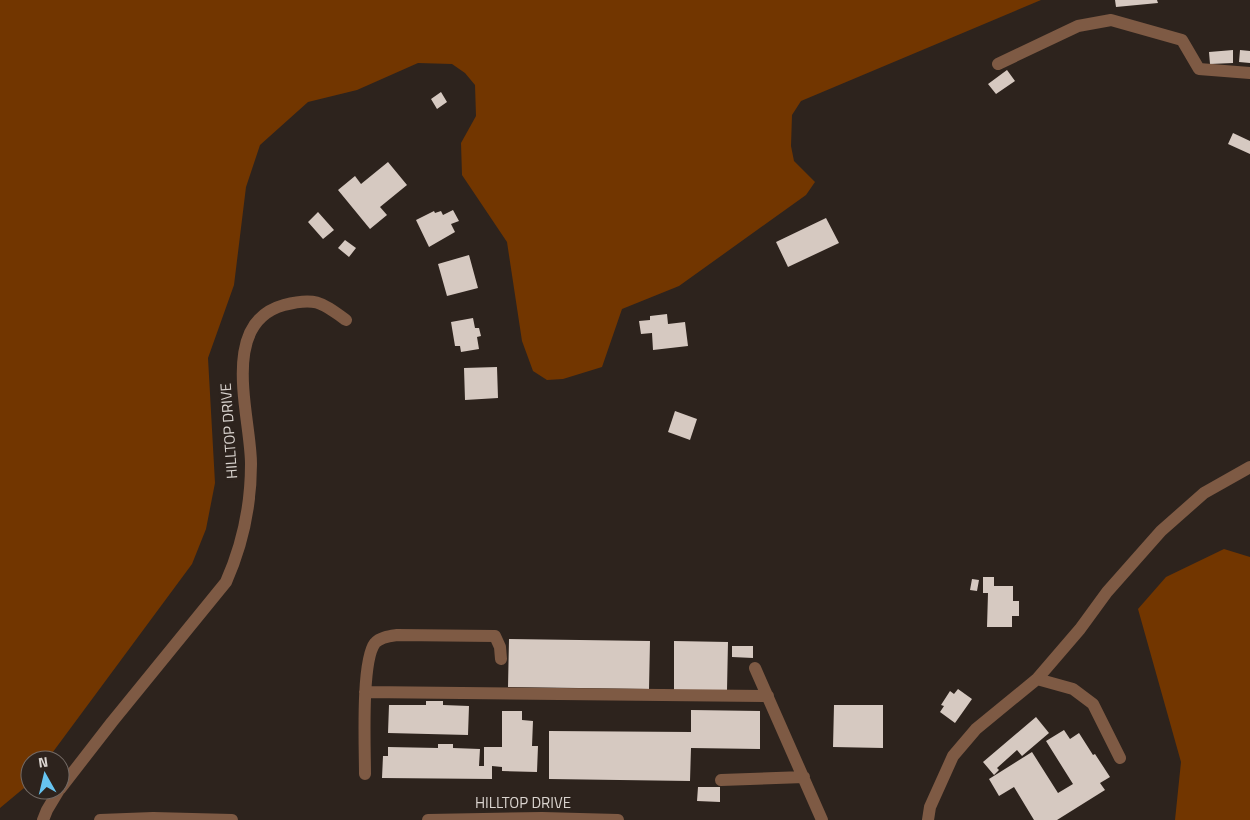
<svg xmlns="http://www.w3.org/2000/svg" width="1250" height="820" font-family="'Titillium Web',sans-serif">
<style>
.green{fill:#723600}
.building{fill:#d6c9c1}
.lines{fill:none;stroke-linecap:round;stroke-linejoin:round}
.minor{stroke:#7e5a44;stroke-width:12}
.labels{text-anchor:middle;stroke-width:5;stroke-linejoin:round;paint-order:stroke}
.street-label{font-size:15px;fill:#dbd5d0;stroke:#2d231d}
</style>
<rect width="100%" height="100%" fill="#2d231d"/>
<path class="green" d="M0,0H1041L801,101L792,115L791,146L794,161L815,182L806,195L679,286L622,309L602,367L563,379L547,380L533,371L522,341L507,242L462,175L461,143L476,116L475,85L465,73L452,64L418,63L357,90L308,102L260,145L246,187L234,285L208,358L215,483L206,529L192,564L47,760H30V783L0,808Z
M1224,549L1250,557V820H1175L1181,762L1138,609L1166,577Z"/>
<path class="building" d="M1115,0H1157L1158,3L1116,7Z
M1233,50V63L1210,64L1209,52Z
M1240,50L1250,51V63L1239,62Z
M1007,70L1015,81L996,94L988,84Z
M441,92L447,102L437,109L431,99Z
M1233,133L1250,141V154L1228,144Z
M388,162L407,185L380,207L387,215L370,229L338,190L355,176L361,184Z
M453,210L459,221L451,224L455,232L429,247L416,220L434,211L435,213L441,211L443,215Z
M318,212L334,230L323,239L308,222Z
M826,218L839,243L788,267L776,242Z
M345,240L356,248L349,257L338,248Z
M469,255L478,288L447,296L438,264Z
M667,314L668,324L685,322L688,346L653,350L652,333L641,334L639,321L650,320V316Z
M473,318L475,328H479L481,336L477,337L479,349L461,352L460,346H455L451,322Z
M497,367L498,398L465,400L464,368Z
M675,411L697,419L690,440L668,432Z
M983,577H994V586H1013V601H1019V616H1012V627H987L988,593H983Z
M972,579L979,580L977,591L970,590Z
M509,639L650,641L649,689L508,687Z
M674,641L728,642L727,690H674Z
M732,646H753V658L732,657Z
M958,689L972,699L955,723L940,712L944,706L941,705L950,691L954,694Z
M426,701H443V705L469,706L468,735L388,733L389,705H426Z
M834,705H883V748L833,747Z
M691,710L760,711V749L691,748L690,781L549,779V731L691,732Z
M502,711H522V720L533,721L532,746H538L537,772L502,771V767L492,766V779L382,778L383,756H388V747L438,748V744H453V748L480,749L479,766H484V747H502Z
M1036,717L1049,733L1022,756L1017,750L997,768L999,770L994,775L983,762Z
M1064,730L1070,739L1079,733L1093,755L1095,754L1110,777L1100,783L1105,790L1057,820H1034L1014,787L999,796L989,779L1032,752L1058,793L1073,784L1046,741Z
M698,787H720V802L697,801Z"/>
<g class="lines">
<path class="minor" d="M998,64L1078,26L1111,20L1182,40L1199,69L1250,73
M755,668L822,820
M1037,679L1073,689L1093,704L1120,758
M365,692L768,696
M365,774C365,748 361,661 375,643C380,637 390,636 397,635L495,636L500,647L501,659
M721,780L804,777
M60,789L112,722L226,582C242,546 251,504 251,464C251,417 218,323 284,305C315,297 321,302 346,320
M43,820L47,810L59,790
M100,820L153,818L232,820
M428,820L542,818L618,820
M928,820L930,807L953,756L976,729L1037,679L1080,629L1107,592L1161,531L1204,493L1250,467"/>
</g>
<g class="labels">
<g class="street-label">
<text transform="translate(229 431) rotate(-94)" y="5">HILLTOP DRIVE</text>
<text x="523" y="808">HILLTOP DRIVE</text>
</g>
</g>
<g transform="translate(45 775) rotate(352)"><circle r="24" fill="#2d231d" stroke="#736a65"/>
<path d="M0-4L9 19L0 12L-9 19Z" fill="#67c4f0"/>
<text y="-8" font-size="14" font-weight="bold" text-anchor="middle" fill="#dbd5d0">N</text>
</g>
</svg>
